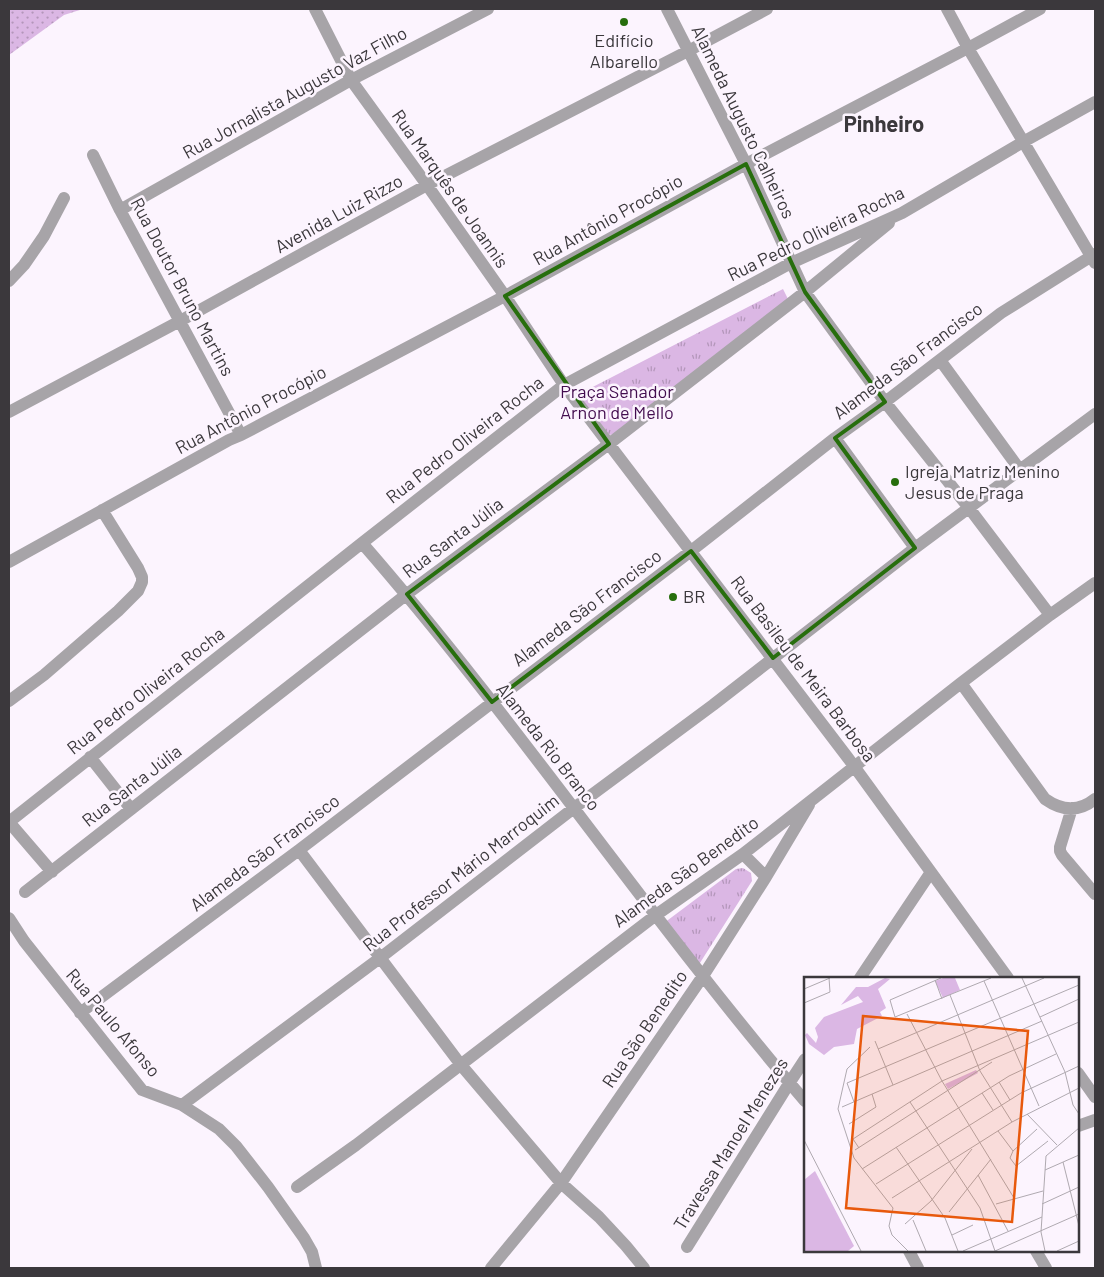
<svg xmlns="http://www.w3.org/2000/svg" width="1104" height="1277" font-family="Barlow,sans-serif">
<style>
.grass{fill:url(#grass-dots)}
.park{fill:url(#park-tufts)}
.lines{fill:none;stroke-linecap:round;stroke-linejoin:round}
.minor{stroke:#a7a4a8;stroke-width:12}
.marked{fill:none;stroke:#276e0d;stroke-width:4;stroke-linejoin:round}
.poi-dot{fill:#276e0d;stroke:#fcf4fe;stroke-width:2}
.labels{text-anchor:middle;stroke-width:5;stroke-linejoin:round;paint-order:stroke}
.poi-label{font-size:18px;fill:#3b383c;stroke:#fcf4fe;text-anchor:start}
.street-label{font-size:18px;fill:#3b383c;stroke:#fcf4fe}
.park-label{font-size:18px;fill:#420c4e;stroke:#fcf4fe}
.district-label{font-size:22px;font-weight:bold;fill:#3b383c;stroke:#fcf4fe}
.inset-road{fill:none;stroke:#afa9b0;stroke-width:1}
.view{fill:#e8590c;fill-opacity:0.15;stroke:#e8590c;stroke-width:2.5}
.inset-edge{fill:none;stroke:#3b383c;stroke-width:2.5}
</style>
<defs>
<pattern id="grass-dots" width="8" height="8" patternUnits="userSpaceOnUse" patternTransform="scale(1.25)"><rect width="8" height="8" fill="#dbb7e4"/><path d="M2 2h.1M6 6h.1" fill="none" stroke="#b396ba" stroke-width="1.8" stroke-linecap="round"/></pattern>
<pattern id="park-tufts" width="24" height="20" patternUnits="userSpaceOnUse" patternTransform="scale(1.25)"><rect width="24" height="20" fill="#dbb7e4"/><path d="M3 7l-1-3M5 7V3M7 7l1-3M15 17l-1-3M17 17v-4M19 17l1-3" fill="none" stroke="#b396ba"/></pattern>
</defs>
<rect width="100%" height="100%" fill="#fcf4fe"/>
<path class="grass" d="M9,9H83L64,15L9,55Z"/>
<path class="park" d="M783,289L792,307L617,434L609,435L581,399L583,392Z
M743,868L751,873L752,881L698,966L660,926L736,869Z"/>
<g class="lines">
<path class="minor" d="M315,9L351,80L427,185L505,296L564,385L848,758L1008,978
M667,9L746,164L805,292L885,402L969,508L1050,615
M947,9L968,48L1095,263
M93,155L120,210L241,435
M120,210L351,80L488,9
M9,281L24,265L44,236L64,198
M940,360L1020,470
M9,412L180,321L427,185L688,51L767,9
M835,438L915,548
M362,543C518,722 650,920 805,1101
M9,562L229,440L241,435L505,296L746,164L968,48L1040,9
M961,683L1045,799C1062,811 1079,812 1095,799
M9,701L44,675L118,611L138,591L142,582V577L138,568L102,510
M90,757L131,809
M1072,808L1060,847V851L1062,855L1095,894
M9,822L362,543L564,385L791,263L902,213L1023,142L1095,102
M9,822L52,872
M299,850L461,1065L561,1183L599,1217L626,1246L644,1268
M743,854L766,877
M25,892L407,594L609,444L805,292L889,223
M9,918L24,941L142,1090L182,1105L219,1129L236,1146L268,1187L304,1238L312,1252L316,1268
M860,978L931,872
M80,1013L299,850L691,551L835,438L885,402L1001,313L1095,254
M1078,1073L1095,1097
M182,1105L380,958L574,808L713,705L915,548L1095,414
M1078,1126L1095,1120
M297,1187L356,1145L656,915L743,854L961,683L1050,615L1095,583
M687,1247L790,1082L805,1059
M909,1251L918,1268
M1036,1251L1046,1268
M491,1268L561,1183L703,976L766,877L809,805"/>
</g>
<path class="marked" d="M746,164L805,292L885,402L835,438L915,548L773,658L691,551L492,702L407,594L609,444L505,296Z"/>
<g class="poi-dot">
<circle cx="624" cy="22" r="5"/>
<circle cx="895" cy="482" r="5"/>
<circle cx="673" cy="597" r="5"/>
</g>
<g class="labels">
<g class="poi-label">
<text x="624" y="47" text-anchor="middle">Edifício<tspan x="624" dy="21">Albarello</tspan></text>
<text x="905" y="478">Igreja Matriz Menino<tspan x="905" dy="21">Jesus de Praga</tspan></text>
<text x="683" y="603">BR</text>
</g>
<g class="street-label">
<text transform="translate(295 93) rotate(-29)" y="6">Rua Jornalista Augusto Vaz Filho</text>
<text transform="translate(743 122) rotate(64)" y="6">Alameda Augusto Calheiros</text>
<text transform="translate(450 189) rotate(55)" y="6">Rua Marquês de Joannis</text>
<text transform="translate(339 214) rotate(-29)" y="6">Avenida Luiz Rizzo</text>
<text transform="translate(608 220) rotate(-29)" y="6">Rua Antônio Procópio</text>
<text transform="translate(816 234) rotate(-26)" y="6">Rua Pedro Oliveira Rocha</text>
<text transform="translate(182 287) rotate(62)" y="6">Rua Doutor Bruno Martins</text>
<text transform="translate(908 361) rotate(-37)" y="6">Alameda São Francisco</text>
<text transform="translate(251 410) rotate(-28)" y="6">Rua Antônio Procópio</text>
<text transform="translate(465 440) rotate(-38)" y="6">Rua Pedro Oliveira Rocha</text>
<text transform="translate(453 538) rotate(-37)" y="6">Rua Santa Júlia</text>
<text transform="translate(587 608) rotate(-37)" y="6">Alameda São Francisco</text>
<text transform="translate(803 669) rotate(53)" y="6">Rua Basileu de Meira Barbosa</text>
<text transform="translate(146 691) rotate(-38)" y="6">Rua Pedro Oliveira Rocha</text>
<text transform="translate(548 747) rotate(52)" y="6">Alameda Rio Branco</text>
<text transform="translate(132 786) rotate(-38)" y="6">Rua Santa Júlia</text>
<text transform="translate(265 853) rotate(-37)" y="6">Alameda São Francisco</text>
<text transform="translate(686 872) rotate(-36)" y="6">Alameda São Benedito</text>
<text transform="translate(461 873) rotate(-38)" y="6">Rua Professor Mário Marroquim</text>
<text transform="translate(113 1023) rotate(50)" y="6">Rua Paulo Afonso</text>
<text transform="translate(645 1029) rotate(-56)" y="6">Rua São Benedito</text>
<text transform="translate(731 1144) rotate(-58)" y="6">Travessa Manoel Menezes</text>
</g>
<g class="park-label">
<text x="617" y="398">Praça Senador<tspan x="617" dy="21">Arnon de Mello</tspan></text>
</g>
<g class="district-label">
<text x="884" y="132">Pinheiro</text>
</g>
</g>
<g transform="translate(804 977)">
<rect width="275" height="275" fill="#fcf4fe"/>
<path d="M81,1L86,2L74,12L82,31L76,35L78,39L53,52L50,67L30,70L20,78L5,67L1,58L3,56L12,66L14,60L11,51L20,40L59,25L54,19L37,28L52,10H64Z" fill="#dbb7e4"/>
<path d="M139,1H151L156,13L139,21L131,4ZM172,93L174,96L144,112L141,107Z" fill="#dbb7e4"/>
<path d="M11,194L50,269L44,274H0V203Z" fill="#dbb7e4"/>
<path class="inset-road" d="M137,1L86,23L91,40L187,1M218,1L261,95L269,128L275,137M131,3L138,22M180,4L235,129M0,12L26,1M146,18L176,94L208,145M0,26L26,15L25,1M103,37L138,104L210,221M236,40L275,22M71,64L89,108M66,70L43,92L34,132L50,181L89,231L85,249L88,258L104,274M74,72L240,1M195,105L206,123M178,116L189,133M50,125L43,106L275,8M106,125L176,231L191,274M38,130L238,44M223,137L253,168M45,147L72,130L68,117M194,154L209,174L233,152M0,163L57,274M92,170L141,241L154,274M55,171L49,162L138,104L275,45M51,173L188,85M209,174L206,181L212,189L244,164M259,185L275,249M58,192L205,99L252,77M241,193L275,178M174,198L204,254M72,207L217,116L275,89M88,221L208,145L275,111M192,227L239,214M238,227L275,210M145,235L187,182M109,243L122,274M101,247L127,224L168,172M148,258L169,248M159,274L238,240M191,274L275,237M241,274L237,255L242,179L275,151M253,274L275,264"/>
<path class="view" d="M59,39L224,54L208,245L42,231Z"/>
<rect width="275" height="275" class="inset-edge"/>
</g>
<rect width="1104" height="1277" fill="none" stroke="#3b383c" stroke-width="20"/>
</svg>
